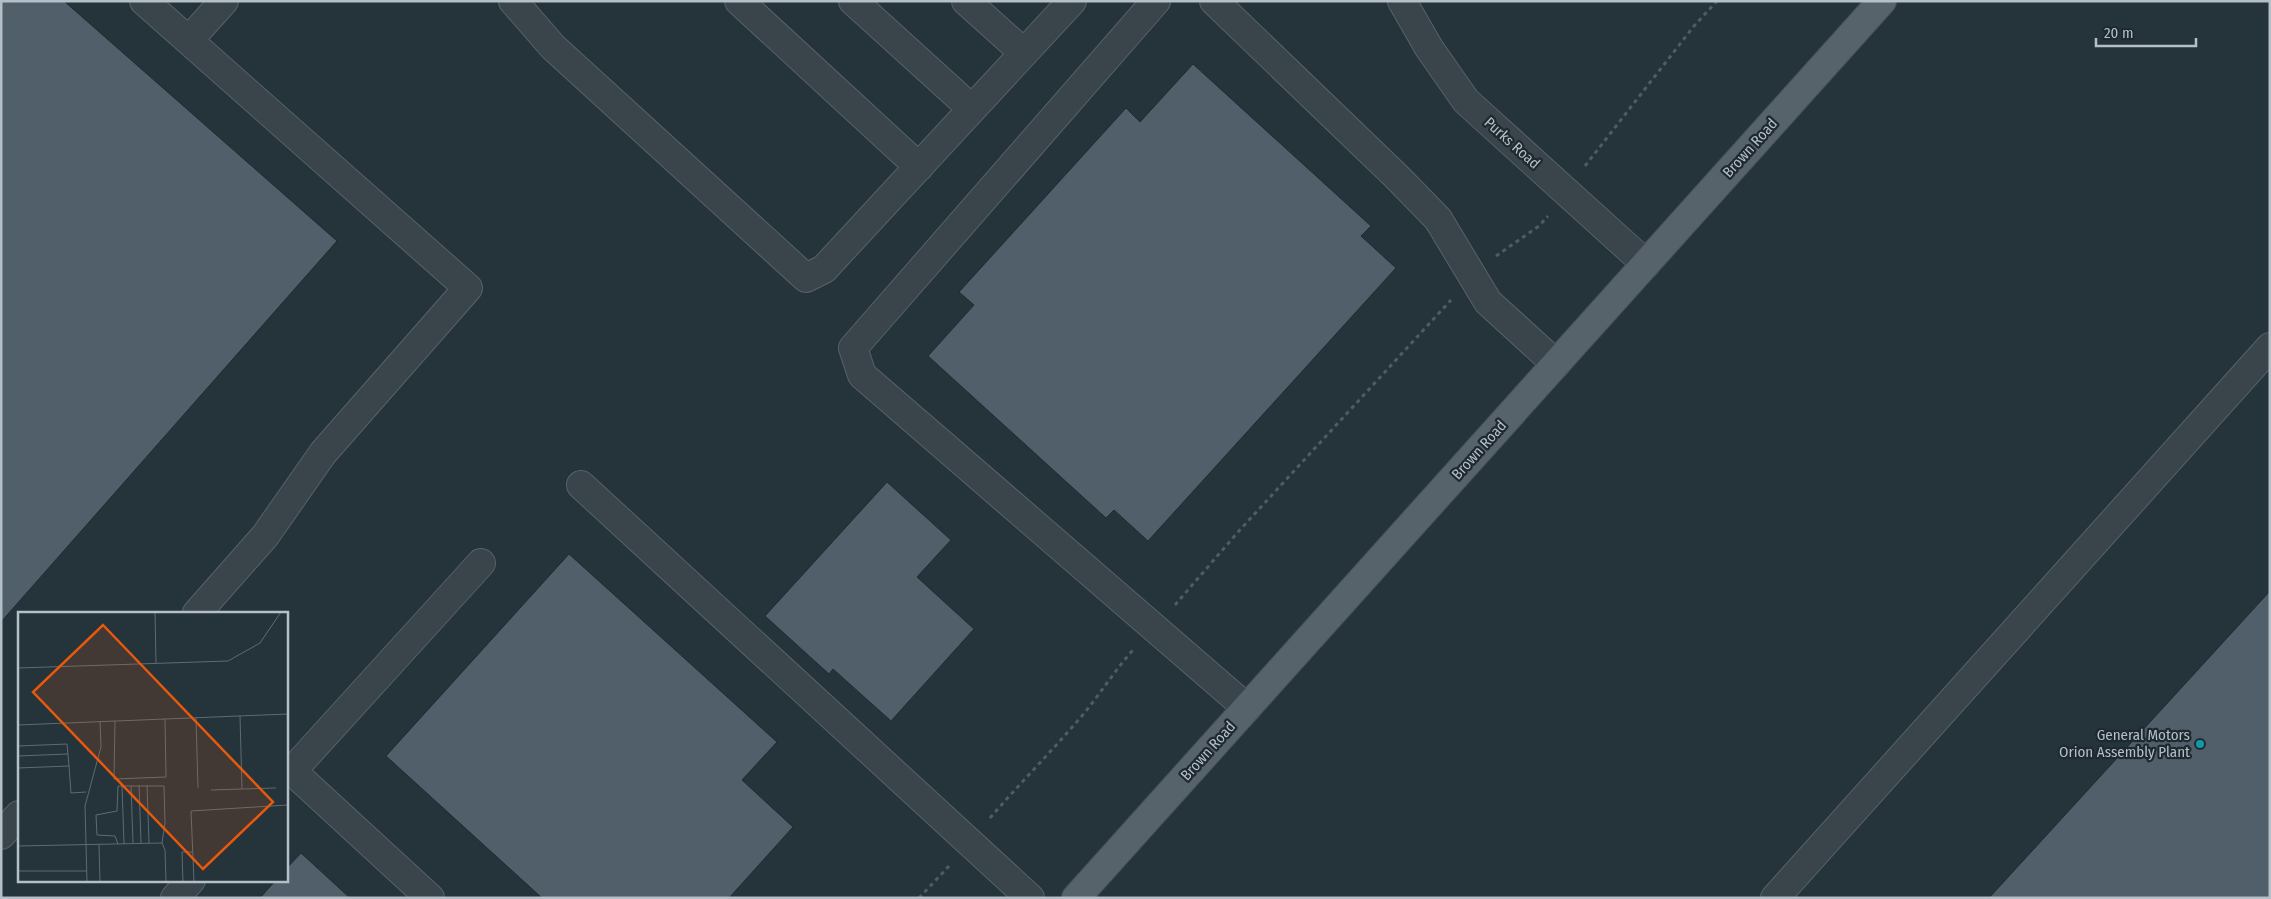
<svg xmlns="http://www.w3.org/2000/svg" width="2271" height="899" font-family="'Fira Sans Condensed',sans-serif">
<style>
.building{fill:#505f69;stroke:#202b32}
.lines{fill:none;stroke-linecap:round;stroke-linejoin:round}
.minor-casing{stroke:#576269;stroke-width:30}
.major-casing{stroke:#455057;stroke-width:30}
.path{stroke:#4c5f5e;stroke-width:3;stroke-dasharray:4 4;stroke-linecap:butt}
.minor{stroke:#39444b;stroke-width:28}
.major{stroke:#57636b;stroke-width:28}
.culture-dot{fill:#0f9aa8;stroke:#1e2930;stroke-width:2}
.labels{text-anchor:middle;stroke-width:4.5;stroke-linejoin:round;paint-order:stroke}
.street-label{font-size:15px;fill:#b4bfc7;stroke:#1e2930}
.poi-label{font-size:15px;fill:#b4bfc7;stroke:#1e2930;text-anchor:end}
.inset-road{fill:none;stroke:#5e6b73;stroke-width:1}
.view{fill:#e8590c;fill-opacity:0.15;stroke:#e8590c;stroke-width:2.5}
.inset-edge{fill:none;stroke:#b4bfc7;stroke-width:2.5}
</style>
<rect width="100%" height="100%" fill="#25333b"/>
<path class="building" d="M1,1H64L337,241L1,622Z
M1193,64L1371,226L1361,236L1396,268L1148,541L1114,510L1106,518L928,356L974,305L959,292L1126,108L1140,122Z
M887,482L951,540L917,577L974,629L891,721L833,669L829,674L765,616Z
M569,554L777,742L742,780L793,827L729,898H542L386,756Z
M2270,591V898H1989Z
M301,853L350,898H260L276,880H286V869Z"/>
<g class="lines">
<defs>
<path id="minor" d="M144,1L468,288L323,453L265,536L197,613
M513,1L553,47L806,278L824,269L1072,1
M739,1L919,167
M853,1L972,109
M966,1L1024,53
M1156,1L853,348L862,375L1247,708
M1214,1L1396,176L1438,219L1488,302L1556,364
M1402,1L1429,48L1466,101L1646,264
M189,40L224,1
M581,485L1030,898
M1,835L19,815
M175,898L191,880
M430,898L292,771L481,563
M1775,898L2270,347"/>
<path id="major" d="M1076,898L1882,1"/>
</defs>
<use href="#minor" class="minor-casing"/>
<use href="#major" class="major-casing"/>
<path class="path" d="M1585,166L1694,26L1717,1
M1496,256L1539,226L1548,216
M1175,605L1238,532L1451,300
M990,818C1021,782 1055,748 1086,711C1102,691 1116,669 1133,650
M919,898L950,865"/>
<use href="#minor" class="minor"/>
<use href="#major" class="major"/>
</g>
<circle class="culture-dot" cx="2200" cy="744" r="5"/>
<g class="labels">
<g class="street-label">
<text transform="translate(1512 143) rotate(42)" y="5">Purks Road</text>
<text transform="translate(1750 148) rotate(-48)" y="5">Brown Road</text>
<text transform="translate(1479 450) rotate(-48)" y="5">Brown Road</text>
<text transform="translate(1208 751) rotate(-48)" y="5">Brown Road</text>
</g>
<g class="poi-label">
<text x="2190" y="740">General Motors<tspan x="2190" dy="17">Orion Assembly Plant</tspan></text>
</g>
</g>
<g transform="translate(18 612)">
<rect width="270" height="270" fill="#25333b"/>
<path class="inset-road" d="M137,0L138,51M270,43V140M0,56L210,49L242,31L263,0M178,106L180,176M97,109L96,167L148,165L147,107M0,113L270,102M0,134L49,132L51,154M0,144L50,142M0,156L51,154L53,181L68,180M121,173L123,231M129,173L131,231M104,174L106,232M113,174L115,231M224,177L258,176M193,178L224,177L222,104M81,232L82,270M100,232L97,224L79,223L78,203L99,199L100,174H146L147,211L144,231L147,238L148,270M0,234L144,231M0,259H69M69,270L67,194L83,135L82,109M165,270L164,240H174M176,270L173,199L270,193"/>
<path class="view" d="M85,13L255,190L185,257L15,80Z"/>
<rect width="270" height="270" class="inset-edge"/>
</g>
<rect width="2271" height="899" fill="none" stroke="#b4bfc7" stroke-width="5"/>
<path d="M2096 38v8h100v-8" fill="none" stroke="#b4bfc7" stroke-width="2.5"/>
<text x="2104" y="38" font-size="15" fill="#b4bfc7" stroke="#1e2930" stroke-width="4" paint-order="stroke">20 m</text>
</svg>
